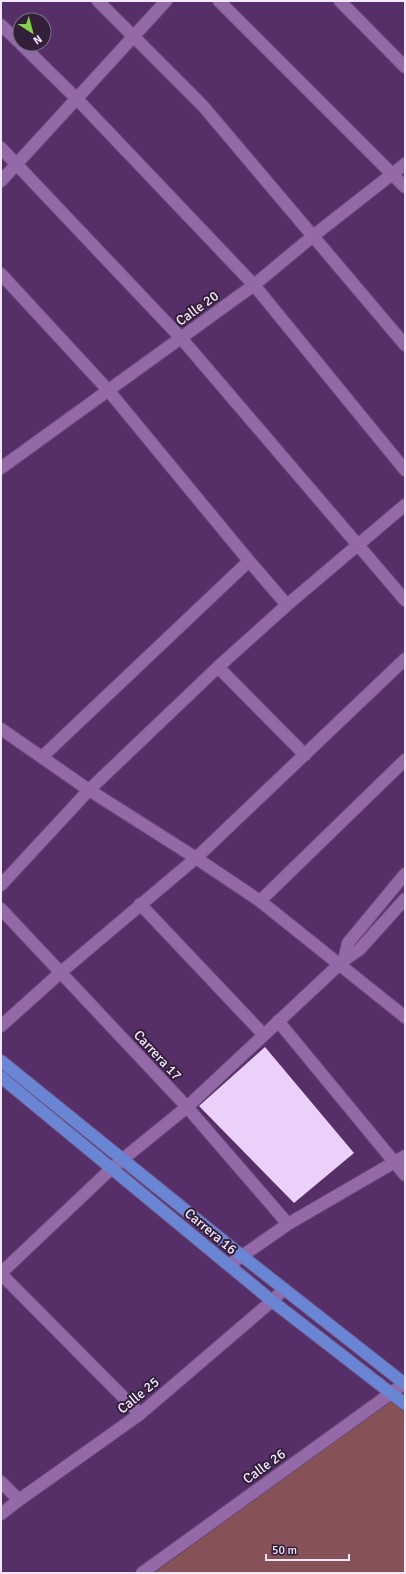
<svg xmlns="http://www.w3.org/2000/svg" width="406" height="1574" font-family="Signika,sans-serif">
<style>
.green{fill:#875257}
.building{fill:#ebd0f9}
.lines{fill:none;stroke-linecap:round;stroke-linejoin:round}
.minor-casing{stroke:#6a4979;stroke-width:14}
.major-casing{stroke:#6a4979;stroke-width:14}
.minor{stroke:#9469a8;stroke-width:12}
.major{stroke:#6985d3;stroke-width:12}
.labels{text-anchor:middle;stroke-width:4;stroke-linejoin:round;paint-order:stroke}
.street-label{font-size:14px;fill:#f3e6fb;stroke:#32203a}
</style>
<rect width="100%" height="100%" fill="#562e68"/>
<path class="green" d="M391,1400L405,1411V1573H154Z"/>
<path class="building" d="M265,1047L354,1153L294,1203L199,1106Z"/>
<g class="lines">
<defs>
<path id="minor" d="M98,1L203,106L405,345
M219,1L405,187
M340,1L405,67
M1,25L20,43
M21,44L77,99L254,285L405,470
M1,148L181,338L405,600
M1,181L166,1
M1,274L108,390L249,561L287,605
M1,468L254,285L313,236L405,164
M218,667L305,755
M1,729L89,790L196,858L260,901L405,1017
M42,757L249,561
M1,885L89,790L218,667L287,605L405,505
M260,901L405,760
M140,904L263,1034
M1,909L187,1107L288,1224
M344,960L348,943L405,874
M278,1021L405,1175
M1,1026L60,973L196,858L405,659
M229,1265L288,1224L405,1156
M1,1273L112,1168L187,1107L344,960L360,949L405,899
M1,1274L140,1414
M1,1482L19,1500
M1,1514L19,1500L140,1414L272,1301L284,1289
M142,1573L405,1383"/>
<path id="major" d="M1,1061L242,1256L405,1384
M1,1077L272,1301L405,1404"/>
</defs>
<use href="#minor" class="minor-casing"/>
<use href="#major" class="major-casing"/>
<use href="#minor" class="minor"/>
<use href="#major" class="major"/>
</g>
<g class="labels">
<g class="street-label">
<text transform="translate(197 308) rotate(-36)" y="5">Calle 20</text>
<text transform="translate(158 1055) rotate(47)" y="5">Carrera 17</text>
<text transform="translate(211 1231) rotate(40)" y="5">Carrera 16</text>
<text transform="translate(138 1395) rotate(-39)" y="5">Calle 25</text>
<text transform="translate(264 1466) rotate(-36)" y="5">Calle 26</text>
</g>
</g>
<rect width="406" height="1574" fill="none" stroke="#f3e6fb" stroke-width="4"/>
<g transform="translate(32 32) rotate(144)"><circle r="19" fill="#32203a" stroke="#7f6f87"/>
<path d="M0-3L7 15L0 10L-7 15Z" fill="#85cf4d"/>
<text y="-6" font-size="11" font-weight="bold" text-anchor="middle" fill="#f3e6fb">N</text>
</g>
<path d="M266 1554v6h83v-6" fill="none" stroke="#f3e6fb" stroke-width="2"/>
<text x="272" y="1554" font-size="12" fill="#f3e6fb" stroke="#32203a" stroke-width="3" paint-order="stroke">50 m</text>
</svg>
